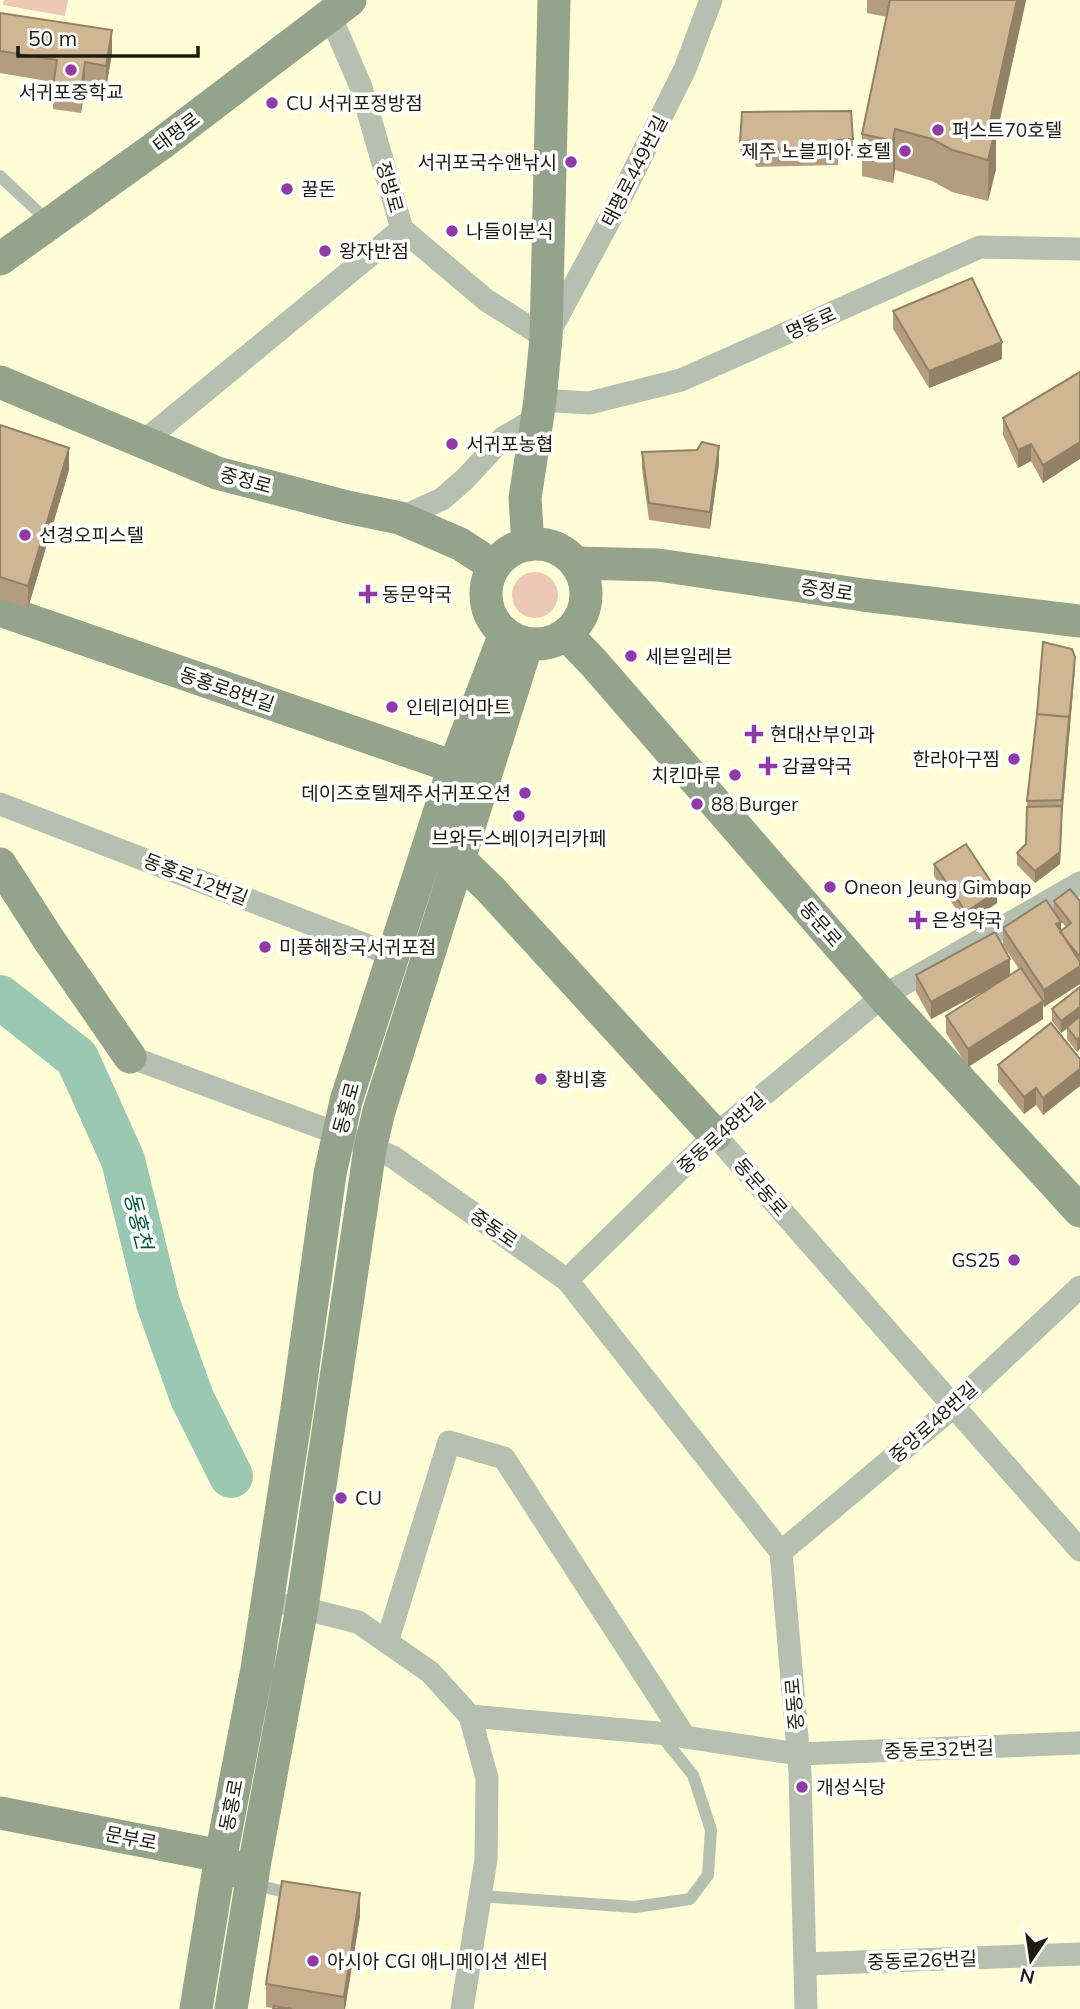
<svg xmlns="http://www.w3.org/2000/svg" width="1080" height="2009" font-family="Mulish,'Noto Sans KR',sans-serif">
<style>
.green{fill:#edc8b7}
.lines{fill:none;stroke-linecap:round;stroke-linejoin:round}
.river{stroke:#9bc8b3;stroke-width:44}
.lane{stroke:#b5c0b0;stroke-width:12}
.street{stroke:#b5c0b0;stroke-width:23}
.secondary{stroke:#93a38c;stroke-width:33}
.wall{fill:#b39d7e;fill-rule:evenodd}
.shaded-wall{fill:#928067}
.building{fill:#d0b793;stroke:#928067;stroke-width:2}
.poi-dot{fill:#8f3aa7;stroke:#fff;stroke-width:2.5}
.labels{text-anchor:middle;stroke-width:7;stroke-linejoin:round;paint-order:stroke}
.poi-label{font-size:19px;fill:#1d1c0e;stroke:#fff;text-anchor:start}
.street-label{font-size:19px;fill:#1d1c0e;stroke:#fff}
.water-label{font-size:21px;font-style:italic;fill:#00593f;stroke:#fff}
</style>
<rect width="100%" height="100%" fill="#fefdd6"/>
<path class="green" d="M4,0H68L65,16L3,5Z
M512 595a23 23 0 1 1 46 0a23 23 0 1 1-46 0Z"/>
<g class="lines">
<path class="river" d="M0,997L77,1058L123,1160L158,1303L192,1398L231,1476"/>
<path class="lane" d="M0,176L50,223
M251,1884L294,1894
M480,1896L635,1907L690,1899L708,1875L711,1830L693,1775L659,1733"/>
<path class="street" d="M330,15L361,87L402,229L486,300L546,338L608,223L685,69L711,0
M540,400L589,403L681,380L980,247L1080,249
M143,442L402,229
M400,518L442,499L465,479L503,438L535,419
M0,804L392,955
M130,1057L339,1134L393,1157L567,1280L781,1552L800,1773L806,2009
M715,1135L1080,1550
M567,1280L715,1135L883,996L1080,883
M781,1552L939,1419L1080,1287
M289,1605L358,1622L430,1672L470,1716L487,1778L486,1859L462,2009
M387,1642L449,1442L504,1458L685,1737
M470,1716L658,1733L798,1754L1080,1743
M805,1964L1080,1954"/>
<path class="secondary" d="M0,259L162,143L350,0
M0,382L217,473L347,507L400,518L460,544L494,566
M486 594a50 50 0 1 1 100 0a50 50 0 1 1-100 0Z
M528,545L525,498L540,400L546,338L554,0
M575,563L658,565L863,595L1080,621
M0,610L454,767
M566,634L593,662L883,996L1080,1211
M446,846L491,890L715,1135
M0,864L49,940L130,1057
M0,1813L221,1856L237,1871
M196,2009L221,1856L257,1669L298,1402L330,1174L346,1101L454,767L505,634
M231,2009L255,1861L302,1607L370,1149L379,1111L527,644"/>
</g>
<path class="wall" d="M867,0H1026L996,137V169L988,201L952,192L932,181L895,170L893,183L862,176V134L887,17L867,13Z
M0,13L112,53L106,88L85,85L81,113L53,109V82L0,73Z
M742,112L853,139V156L838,158V165L756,167L753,158L740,159Z
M893,311L1002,359L929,388L893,329Z
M1080,372L1043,483L1031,461L1018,468L1003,435V418Z
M0,425L69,470L28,608L0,599Z
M697,450L719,463L710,529L649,520L642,469V452Z
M1075,668L1062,818L1060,864L1035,883L1017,865V853L1026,844L1027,801Z
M934,864L997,903L966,924L934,876Z
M1054,901H1080V984L1044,1007L1043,1005V1019L968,1067L946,1033V1016L991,987L931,1019L916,992V975H1010L1019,969L1003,945V928L1054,912ZM1060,920L1066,927L1061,932Z
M1080,987L1077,1052L1067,1039V1029L1061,1033L1052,1021V1009Z
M1080,1059L1043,1115L1036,1105L1024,1114L998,1082V1065Z
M360,1916L345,2009H273V2008L266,2007V1984Z"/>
<path class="shaded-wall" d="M1017,0H1026L996,137V169L988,201L989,126Z
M112,30V53L106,88V66Z
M85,62V85L81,113V90Z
M895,129V170L893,183V141Z
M1002,342V359L929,388V371Z
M1080,442V459L1043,483V465Z
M1031,444V461L1018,468V450Z
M719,446V463L710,529V512Z
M69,448V470L28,608V586Z
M1075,657V668L1062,818L1060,864L1035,883V871L1060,852L1062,800L1069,717Z
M997,891V903L966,924V912Z
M1061,922V934L1056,924Z
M1010,959V977L931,1019V1002Z
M1080,966V984L1044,1007V990Z
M1043,1001V1019L968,1067V1049Z
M1080,1007V1018L1061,1033V1021Z
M1080,1037V1049L1077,1052V1040Z
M1080,1069V1086L1043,1115V1098Z
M1036,1088V1105L1024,1114V1097Z
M360,1893V1916L345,2009H344V1997Z"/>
<path class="building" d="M890,0H1017L989,126L996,127L988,160L952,150L932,139L895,129L893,141L862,134Z
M0,13L112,30L106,66L85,62L81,90L53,86L57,60L0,51Z
M851,111L853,139L838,140V147L756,149L753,140L740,142L742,112Z
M972,278L1002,342L929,371L893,311Z
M1080,372V442L1043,465L1031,444L1018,450L1003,418Z
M0,425L69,448L28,586L0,577Z
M702,442L719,446L710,512L649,503L642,452L697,450Z
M1043,642L1072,649L1075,657L1069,722V717L1037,714Z
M1037,714L1069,717L1062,800L1027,801Z
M1062,806L1060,852L1035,871L1017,853L1026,844L1027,807Z
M966,844L997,891L966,912L934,864Z
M1070,889L1080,901V957L1060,932L1071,923L1054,901Z
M1046,900L1061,922L1056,924L1080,962V966L1044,990L1003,928Z
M995,932L1010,959L931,1002L916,975Z
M1021,968L1043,1001L968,1049L946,1016Z
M1080,987V1007L1061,1021L1052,1009Z
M1080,1016V1037L1077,1040L1067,1027Z
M1051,1023L1080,1059V1069L1043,1098L1036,1088L1024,1097L998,1065Z
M282,1881L360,1893L344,1997L266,1984Z
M274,2006L292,2009H273Z"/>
<g class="poi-dot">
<circle cx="71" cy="70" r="7"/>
<circle cx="272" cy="103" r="7"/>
<circle cx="938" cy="130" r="7"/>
<circle cx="905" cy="151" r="7"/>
<circle cx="571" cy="162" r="7"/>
<circle cx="287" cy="189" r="7"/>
<circle cx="452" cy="231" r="7"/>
<circle cx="325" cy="251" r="7"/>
<circle cx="452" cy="444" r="7"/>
<circle cx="25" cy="535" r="7"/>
<path d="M364.5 583.5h7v7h7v7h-7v7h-7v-7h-7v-7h7z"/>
<circle cx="631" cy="656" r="7"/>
<circle cx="392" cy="707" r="7"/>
<path d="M750.5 723.5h7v7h7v7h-7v7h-7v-7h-7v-7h7z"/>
<circle cx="1014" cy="759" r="7"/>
<path d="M764.5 755.5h7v7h7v7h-7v7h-7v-7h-7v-7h7z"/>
<circle cx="735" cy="775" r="7"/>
<circle cx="525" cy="793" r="7"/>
<circle cx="697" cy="804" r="7"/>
<circle cx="519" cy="816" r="7"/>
<circle cx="830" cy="887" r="7"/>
<path d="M914.5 909.5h7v7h7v7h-7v7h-7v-7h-7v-7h7z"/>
<circle cx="265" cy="947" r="7"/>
<circle cx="541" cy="1079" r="7"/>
<circle cx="1014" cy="1260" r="7"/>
<circle cx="341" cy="1498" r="7"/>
<circle cx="802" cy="1787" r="7"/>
<circle cx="313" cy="1961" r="7"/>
</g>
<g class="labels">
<g class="poi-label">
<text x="71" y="99" text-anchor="middle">서귀포중학교</text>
<text x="286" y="110">CU 서귀포정방점</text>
<text x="952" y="137">퍼스트70호텔</text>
<text x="891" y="158" text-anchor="end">제주 노블피아 호텔</text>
<text x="557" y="169" text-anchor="end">서귀포국수앤낚시</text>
<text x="301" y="196">꿀돈</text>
<text x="466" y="238">나들이분식</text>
<text x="339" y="258">왕자반점</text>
<text x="466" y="451">서귀포농협</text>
<text x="39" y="542">선경오피스텔</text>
<text x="382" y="601">동문약국</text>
<text x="645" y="663">세븐일레븐</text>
<text x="406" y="714">인테리어마트</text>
<text x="770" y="741">현대산부인과</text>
<text x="1000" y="766" text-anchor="end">한라아구찜</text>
<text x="782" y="773">감귤약국</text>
<text x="721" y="782" text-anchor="end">치킨마루</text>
<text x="511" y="800" text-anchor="end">데이즈호텔제주서귀포오션</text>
<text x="711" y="811">88 Burger</text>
<text x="519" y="845" text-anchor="middle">브와두스베이커리카페</text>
<text x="844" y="894">Oneon Jeung Gimbap</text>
<text x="932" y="927">은성약국</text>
<text x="279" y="954">미풍해장국서귀포점</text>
<text x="555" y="1086">황비홍</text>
<text x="1000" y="1267" text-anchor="end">GS25</text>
<text x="355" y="1505">CU</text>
<text x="816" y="1794">개성식당</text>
<text x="327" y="1968">아시아 CGI 애니메이션 센터</text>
</g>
<g class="street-label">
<text transform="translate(176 132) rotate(-37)" y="7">태평로</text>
<text transform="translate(634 171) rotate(-63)" y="7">태평로449번길</text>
<text transform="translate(390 187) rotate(74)" y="7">정방로</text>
<text transform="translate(811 323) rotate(-24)" y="7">명동로</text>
<text transform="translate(246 480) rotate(15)" y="7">중정로</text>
<text transform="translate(827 590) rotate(8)" y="7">중정로</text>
<text transform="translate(227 689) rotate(19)" y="7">동홍로8번길</text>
<text transform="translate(196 879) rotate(21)" y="7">동홍로12번길</text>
<text transform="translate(821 924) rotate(49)" y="7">동문로</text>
<text transform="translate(346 1108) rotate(-75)" y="7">동홍로</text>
<text transform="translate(721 1133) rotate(-42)" y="7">중동로48번길</text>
<text transform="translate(761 1187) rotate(49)" y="7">동문동로</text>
<text transform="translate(494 1228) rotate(35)" y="7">중동로</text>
<text transform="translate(933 1422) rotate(-42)" y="7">중앙로48번길</text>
<text transform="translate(794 1704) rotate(-95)" y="7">중동로</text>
<text transform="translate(939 1749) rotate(-2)" y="7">중동로32번길</text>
<text transform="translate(231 1805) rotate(-79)" y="7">동홍로</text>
<text transform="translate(131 1838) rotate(11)" y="7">문부로</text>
<text transform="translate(922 1960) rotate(-2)" y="7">중동로26번길</text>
</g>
<g class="water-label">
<text transform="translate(138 1221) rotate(76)" y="7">동홍천</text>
</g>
</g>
<g transform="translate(1031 1960) rotate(193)" stroke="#ffffff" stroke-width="5" paint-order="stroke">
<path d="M0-5L12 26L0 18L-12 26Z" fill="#1d1c0e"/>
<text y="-10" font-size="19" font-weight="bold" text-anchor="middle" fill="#1d1c0e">N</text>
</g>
<path d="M18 46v10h180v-10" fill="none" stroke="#1d1c0e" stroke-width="3.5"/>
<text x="28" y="46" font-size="21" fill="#1d1c0e" stroke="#ffffff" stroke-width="5" paint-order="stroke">50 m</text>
</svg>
